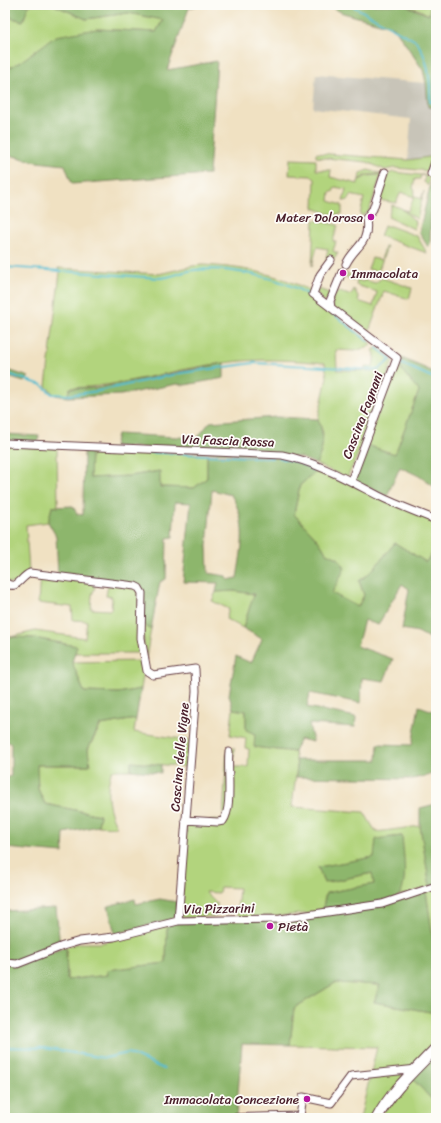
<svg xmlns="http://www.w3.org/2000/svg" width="441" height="1123" font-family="Sriracha,sans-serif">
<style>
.industrial{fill:#c8c4b8}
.green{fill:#b2d47d;stroke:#7e7a54}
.forest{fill:#8db66c;stroke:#6c6a4c;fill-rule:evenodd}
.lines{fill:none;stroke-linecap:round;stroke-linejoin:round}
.stream{stroke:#53bcd0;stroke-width:2}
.minor-casing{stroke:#633c42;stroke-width:9}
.secondary-casing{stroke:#633c42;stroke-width:12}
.minor{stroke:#fff;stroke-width:7}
.secondary{stroke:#fff;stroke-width:10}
.poi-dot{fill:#b5179e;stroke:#fdfcf7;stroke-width:1.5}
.labels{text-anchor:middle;stroke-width:3.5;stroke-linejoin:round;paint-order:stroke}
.poi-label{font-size:13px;fill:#4a1f2b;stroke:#fdfcf7;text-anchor:end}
.street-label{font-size:13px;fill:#4a1f2b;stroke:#fdfcf7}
</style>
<rect width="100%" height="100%" fill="#fdfcf7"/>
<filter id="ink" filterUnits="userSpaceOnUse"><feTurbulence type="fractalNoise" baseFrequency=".025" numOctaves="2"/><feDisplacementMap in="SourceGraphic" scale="8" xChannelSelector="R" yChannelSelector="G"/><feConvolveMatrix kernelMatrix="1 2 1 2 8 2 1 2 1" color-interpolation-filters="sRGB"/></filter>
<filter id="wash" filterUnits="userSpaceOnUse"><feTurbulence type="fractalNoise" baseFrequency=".012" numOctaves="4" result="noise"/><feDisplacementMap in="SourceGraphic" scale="16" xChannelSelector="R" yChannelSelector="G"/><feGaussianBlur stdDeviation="0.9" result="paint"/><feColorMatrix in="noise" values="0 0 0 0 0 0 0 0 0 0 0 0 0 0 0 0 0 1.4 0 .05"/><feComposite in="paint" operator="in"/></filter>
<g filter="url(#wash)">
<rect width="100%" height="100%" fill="#f0e1c2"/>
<path class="industrial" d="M316,74L426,83L428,107L436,108L435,156L408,160L411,119L313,108Z"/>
<path class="green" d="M29,5H54L86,19L128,13L163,19L156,32L97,29L5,70V16L23,21Z
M404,5H430L429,15L420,10Z
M316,153L408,160L435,156L431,171L395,168L385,170L367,162L316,157Z
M290,159L316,160V170H331L330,177L358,184V181L367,176L381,175L369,211L364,215H360L364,198L350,195L349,200L343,201L346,189L335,187L333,192H330L329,201L342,205V214C333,217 322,211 314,208L315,179L311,176L289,175Z
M368,170L382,174L366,175L359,180L360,173Z
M393,172L429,176L428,186L424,182L425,175H421L420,179H415L413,188L415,191L414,196L421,199L424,191L417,219L402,209L408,211L414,197L401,192L396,203L378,200C381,190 382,175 393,172Z
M392,205L401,208L416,222L414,229L388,217Z
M314,220L338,225L333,241L336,242L333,251L338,253L335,258H326L328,249L317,247L312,266Z
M384,226H390L417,236L427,253L380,236Z
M385,247H387L378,272L368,269L372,258L381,260Z
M202,265C241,267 276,273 311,291L309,294L371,344L370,346L355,351L336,350L337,370L378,371L391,360L393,361L355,461L347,478L316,464L321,452L323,433L318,419L327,377L325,363C291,360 257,358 224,363C172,369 122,387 70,388L67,397L55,395L46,386L60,272L58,268L159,274L193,266Z
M343,272L358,278L357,280L363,282L364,280L375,283L382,278L412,288L409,299L384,291L368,334L333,308L332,300L337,291L349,295L352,293L354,289L359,298L358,301L373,306L377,292L356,285L357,281L346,277Z
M316,288L332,294L330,298L324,302L315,290Z
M377,348L390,358L377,370L365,369V366L373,367L375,354L373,350Z
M399,357L404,359L400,368L419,391L395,454L366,445Z
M5,445L57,447L58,506L52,507L48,522L26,525L29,572L16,584L5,582Z
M91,450L207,454V478L194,488L160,487L159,471L130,476L90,478Z
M320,469L436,522C436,538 437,550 426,562L395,543C383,556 374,572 359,581L364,595L358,607L331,593L338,558L326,553C318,537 305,527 294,514L300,485Z
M40,575L93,583L95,587L92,595L91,609L111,610L112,597L106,596L108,584L133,587L138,591L143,653H75L76,646L34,638L11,637L35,631L85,638L87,621L73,620L72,607L38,603Z
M234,591L254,594L243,628L226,619L229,609L212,601L216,592Z
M142,624L151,629L146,658Z
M143,661L144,670L141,689L118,693L84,692L72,662Z
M233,709L246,711V729L255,734V747L294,752L297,766L292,807L364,812L376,832L420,826L430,887L398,896L404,872L402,836L376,839L375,857L318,867L324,883L373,873L374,884L326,893L322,912L280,916L240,917L237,913L239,888L220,887L219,893L205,892L217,904V916L181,918L187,823L223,819L227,749L234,748V767H248L249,749L245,748L246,738L230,735Z
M136,719L134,732L190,740L188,767L131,762V770H112C105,790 107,808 117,827L98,826L100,815L45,804L38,789L36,765H89L88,749L101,725Z
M436,887V959H435L426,891Z
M167,926L166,963L108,970V975L67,980L66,947L79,943H101Z
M335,983L380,985L374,1002L436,1013V1044L373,1118H360L377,1047L290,1045L294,1008Z
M412,1078L436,1104V1118H380L386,1108Z"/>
<path class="forest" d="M5,5H29L23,21L5,16Z
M54,5H199L189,8L167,70L217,61L209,174L72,184L65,165L37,162L5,154V70L20,62L56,36L97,29L156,32L163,20L128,13L86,19Z
M327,5H404L429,15L430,5H436L434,26H436V108L428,107L426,83L423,70L394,27L343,13Z
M436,162V188H434L431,206L430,244L428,247L419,232Z
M404,359L436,373V488L419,476L400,467L387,496L359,483L354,477L366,445L395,454L419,391L400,368Z
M224,363V378L185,385L177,384L121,395L67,397L70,388H97Z
M5,369L29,377L24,382L5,376Z
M277,417L318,419C325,437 324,447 316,464L300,457L114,446L117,434L197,438L210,422Z
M5,434L39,436L38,442L5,440Z
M84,449L91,450L90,478L130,476L160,471V487L194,488L207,478V454L282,457L320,469L300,485L294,514C305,527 318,537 326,553L338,558L345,568L332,593L358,607L364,595L359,581C374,572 383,556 395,543L426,562L431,556L436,558V642L418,632L402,629L409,589L402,584L378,625L364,620L357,646L393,659L384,681L362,678L361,703L310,693L307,707L356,717L355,727L309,724L313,742L300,739L294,752L254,747L255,734L246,730V711L233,709L229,695L236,656L251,663L262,639L243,628L254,594L234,591L216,592L218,583L183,582L191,503L175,502L173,537L167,538L166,579L160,582L151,629L142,624L141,586L58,575L56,536L48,522L52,507L73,506L77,514L83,515ZM212,490L231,495C248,522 242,548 237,578L228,580L226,576L208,573L207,546Z
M5,632L11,637L34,638L77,646L72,662L84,692L118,693L141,689L136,719L100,725L88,749L90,765H37L38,789L45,804L100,815L98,826L64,833L63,853L5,848V778L11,776V744L5,740Z
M419,706L436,712V773L413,779L296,777L297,766L296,760H377L378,744L412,745Z
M131,762L161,765V773L131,770Z
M436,804V884L430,887L420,826V808Z
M402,836C403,850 409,887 398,896C388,905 337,909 322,912L326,893L374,884L372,873L324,883L318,867L374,857L376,839Z
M426,891L436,959V1013L374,1002L380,985L335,983L294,1008L290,1045L242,1044L236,1118H5V963L18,965L66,947L67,980L108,975L107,970L166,963L167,926L178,922L279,920L383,905Z
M135,899L136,904L160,899L177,902L176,918L115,934L108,906Z
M56,908L60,946L17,964L5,962V911Z
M436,1050V1104L412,1078Z"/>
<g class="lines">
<path class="stream" d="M351,5L416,41C429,59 431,81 430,102L435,103
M5,267L159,278C172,278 182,271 194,270C228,266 284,278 312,297
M328,310L368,341
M398,362L436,379
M5,373L42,385L52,394L70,395L98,391L181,373L254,363L378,370L391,359L377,348
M97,450L272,458
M279,458L298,462L313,470
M5,1047L43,1048L105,1058L128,1053L164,1069"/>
</g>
</g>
<g filter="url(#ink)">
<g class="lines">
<defs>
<path id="minor" d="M431,174L436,159
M331,260L320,275L313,294L397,358L351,481
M346,264C356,244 370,245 366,218L373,209L385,172
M331,308L330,301L342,272
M5,443L282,455C317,462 348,480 379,496C397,505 417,512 436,520
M5,582C17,592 20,577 30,573L135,586L139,588L142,593L141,638L147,671L153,675L195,669L196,691L178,921
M185,820L218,822L223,821C233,808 227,770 229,752
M5,963L17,964L63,946L80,941L114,937L178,921L280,919L382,904L436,886
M57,1118H70
M219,1118L300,1116L303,1097L331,1103L351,1076L417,1069"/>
<path id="secondary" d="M377,1118C391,1091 415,1070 436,1048"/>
</defs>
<use href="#minor" class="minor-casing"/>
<use href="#secondary" class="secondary-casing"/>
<use href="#minor" class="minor"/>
<use href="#secondary" class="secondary"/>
</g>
</g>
<g class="poi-dot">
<circle cx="371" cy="217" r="4"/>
<circle cx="343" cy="273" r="4"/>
<circle cx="270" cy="926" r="4"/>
<circle cx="307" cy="1099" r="4"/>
</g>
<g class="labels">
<g class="poi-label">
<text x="363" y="222">Mater Dolorosa</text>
<text x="351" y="278" text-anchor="start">Immacolata</text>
<text x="278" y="931" text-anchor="start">Pietà</text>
<text x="299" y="1104">Immacolata Concezione</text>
</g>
<g class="street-label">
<text transform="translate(362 415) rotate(-69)" y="5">Cascina Fagnani</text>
<text transform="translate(228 440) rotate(2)" y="5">Via Fascia Rossa</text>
<text transform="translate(179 757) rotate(-85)" y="5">Cascina delle Vigne</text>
<text transform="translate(219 908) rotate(-1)" y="5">Via Pizzarini</text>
</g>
</g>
<rect width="441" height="1123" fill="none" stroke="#fdfcf7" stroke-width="20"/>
</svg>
